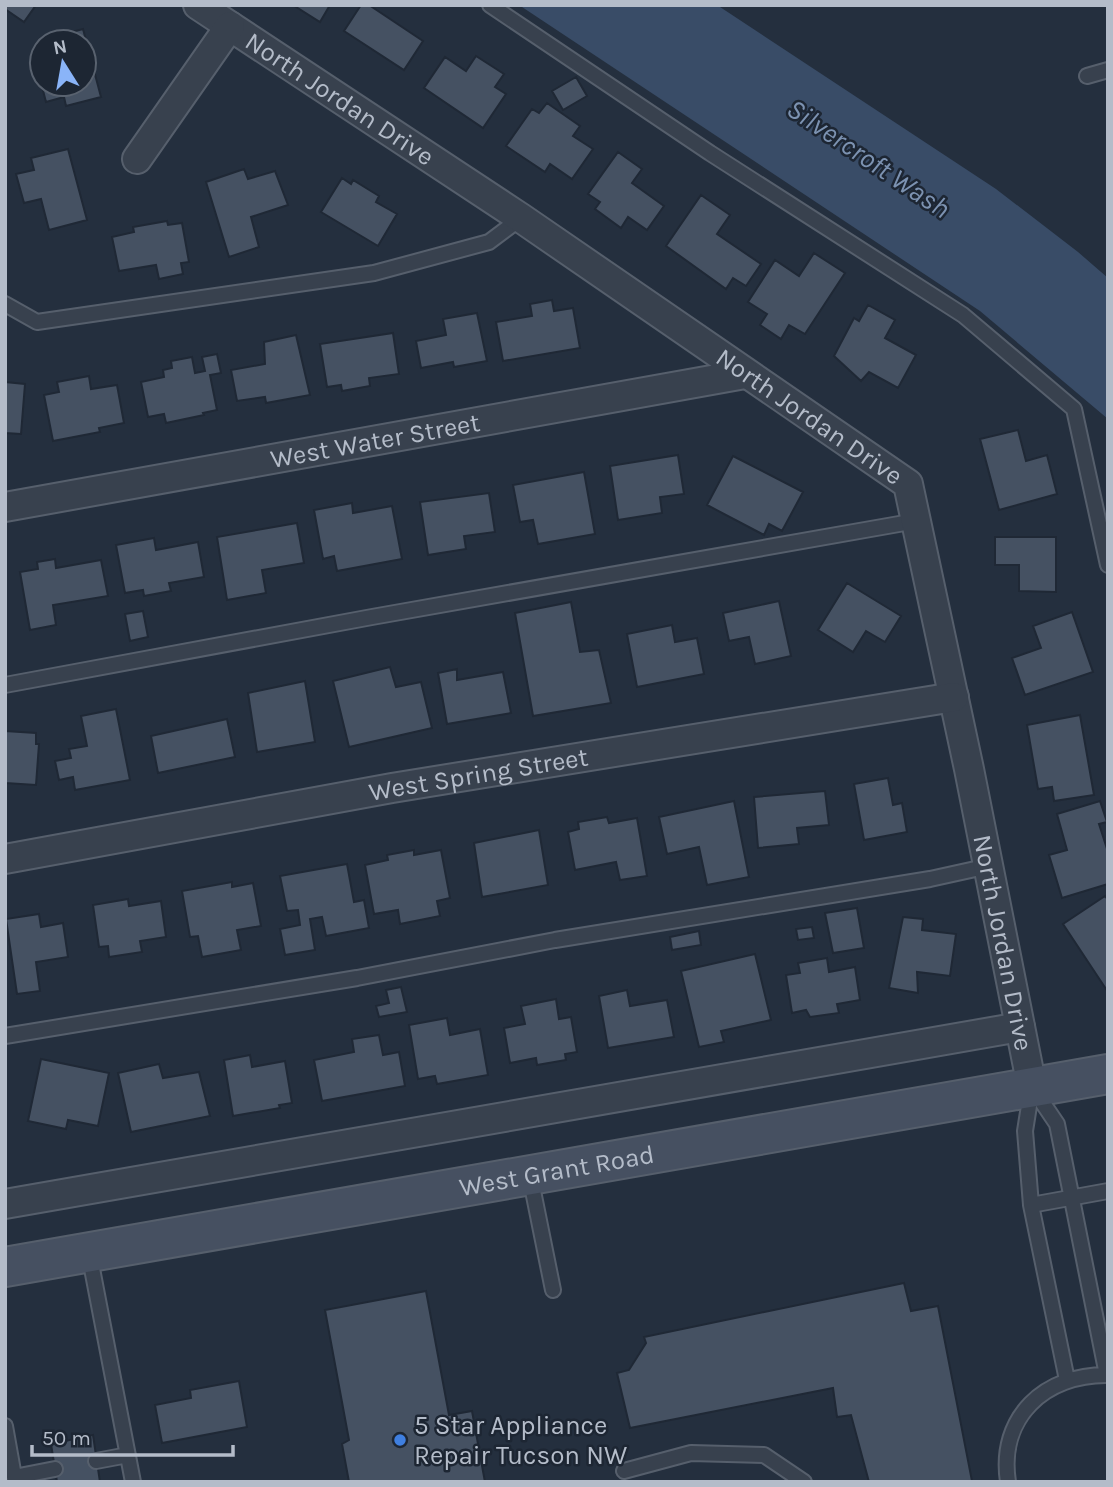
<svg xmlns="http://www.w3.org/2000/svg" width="1113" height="1487" font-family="Karla,sans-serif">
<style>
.water{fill:#394c67}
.building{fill:#455162;stroke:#1f2835;stroke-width:2}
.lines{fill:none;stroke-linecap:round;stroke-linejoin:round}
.lane-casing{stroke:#565f6c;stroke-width:18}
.street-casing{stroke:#565f6c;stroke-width:32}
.secondary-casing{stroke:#565f6c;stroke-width:42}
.lane{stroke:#38414e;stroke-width:14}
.street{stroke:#38414e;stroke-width:28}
.secondary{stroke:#465061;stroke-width:38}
.shop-dot{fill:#3f7fe0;stroke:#1d2633;stroke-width:2.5}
.labels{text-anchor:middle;stroke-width:5;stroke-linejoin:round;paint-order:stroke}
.street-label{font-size:26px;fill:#b4bcc9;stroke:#1d2633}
.poi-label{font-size:26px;fill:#b4bcc9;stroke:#1d2633;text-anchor:start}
.water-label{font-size:28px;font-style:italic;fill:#7c92b1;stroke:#1d2633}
</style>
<rect width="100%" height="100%" fill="#242f3e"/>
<path class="water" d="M519,5H717L996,189L1078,252L1108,278V419L980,311Z"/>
<path class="building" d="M5,5H36L24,22L5,9Z
M293,5H330L320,22Z
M361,5H369L423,41L404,70L344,31Z
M83,29L101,97L66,106L64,97L46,102L40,79L42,78V84H84V42H43L42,40Z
M476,56L504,74L495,87L506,94L483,128L424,88L445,57L466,71Z
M576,77L587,96L563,110L552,91Z
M547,103L580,126L573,136L593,149L572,179L550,164L545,172L506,146L532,109L539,113Z
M68,149L87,220L49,230L41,199L24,203L16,174L34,170L31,158Z
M618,152L642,169L632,183L664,206L647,230L628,217L621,228L595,209L600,202L588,194Z
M244,169L248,179L275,171L288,205L251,217L259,247L229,257L206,182Z
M342,178L351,184L353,180L379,196L376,202L397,214L378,246L321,212Z
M701,195L730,215L717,234L761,264L746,286L733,278L726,289L666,246Z
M167,221L168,225L182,223L189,262L181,263L183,274L159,279L156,265L119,271L112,237L134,232L133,227Z
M814,253L845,273L805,334L789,325L781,339L760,325L767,314L748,302L775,260L799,276Z
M552,300L554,311L573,308L580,348L503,361L496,322L532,316L530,304Z
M868,305L895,320L885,338L916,355L898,388L869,372L861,381L834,356L854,318L859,321Z
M477,313L487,361L454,367L453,362L421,368L416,341L446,335L443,319Z
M393,333L399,374L369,378L370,386L342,391L341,385L327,387L320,344Z
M296,335L310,395L266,403L265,397L237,401L231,370L265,364L264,342Z
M217,354L221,373L210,375L217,410L203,413L204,415L166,423L164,414L148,417L141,382L164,377L163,370L172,368L171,361L192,357L195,373L205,371L202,357Z
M89,376L91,389L117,385L124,423L99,428L100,432L53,441L44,395L59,392L57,382Z
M5,382L25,384L21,434L5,433Z
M1018,430L1026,461L1047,455L1057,494L999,510L980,439Z
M678,455L684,494L660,497L662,513L618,520L610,466Z
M733,456L803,492L782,531L769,524L764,535L707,505Z
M584,472L595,534L538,544L533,520L520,522L513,485Z
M489,493L495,532L464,536L466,549L428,555L420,502Z
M352,503L353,513L392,506L402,559L337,571L334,556L323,559L314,510Z
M297,523L304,563L262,570L266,593L227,600L217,537Z
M995,537H1056V592L1019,591V565H995Z
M154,538L156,550L198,542L204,577L169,583L171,591L144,596L143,590L125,593L116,545Z
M55,559L56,568L101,560L108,596L53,605L56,625L30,630L20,572L38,569L37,562Z
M847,583L901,616L885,642L866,631L853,652L818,630Z
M779,601L791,656L755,664L749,637L729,641L723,613Z
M571,602L580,652L599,650L611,703L533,716L515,613Z
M143,611L148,637L130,641L125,614Z
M1072,612L1093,672L1025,695L1012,658L1041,648L1033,626Z
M672,625L675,642L697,638L704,674L637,687L627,634Z
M390,667L396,687L421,682L432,728L349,747L333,681Z
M457,669V680L503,672L511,713L447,724L438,673Z
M305,681L315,742L257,752L248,693Z
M116,709L130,780L75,790L73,777L59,780L55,761L71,758L69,749L87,746L81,716Z
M1080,715L1094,795L1054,801L1052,787L1038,789L1027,725Z
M227,719L235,757L158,773L151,736Z
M5,731L36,733V744H39L36,785L6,783L5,788Z
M888,778L893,805L902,803L907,832L864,840L854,784Z
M825,791L829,825L797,828L799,844L758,848L754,797Z
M734,801L749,877L707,885L699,847L667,854L659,817Z
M1100,801L1107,822L1099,824L1108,852V884L1062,898L1049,855L1067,850L1057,814Z
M607,817L609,823L637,818L647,876L620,880L616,862L575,870L568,832L579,829L578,822Z
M539,830L548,885L482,897L474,843Z
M414,850V855L441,850L450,898L437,901L440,916L400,924L398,910L374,914L365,865L388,860L387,855Z
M347,864L354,902L364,900L369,928L326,936L322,917L310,919L315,950L285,955L280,929L300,925L298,910L287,911L280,876Z
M232,882V887L253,883L261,926L237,930L241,950L202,957L198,936L190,937L182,891Z
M1105,896L1108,900V992L1063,924Z
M128,899L129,906L161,901L166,937L140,941L142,952L109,957L108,946L99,947L93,905Z
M857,908L864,948L833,953L825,913Z
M39,914L41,927L63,923L68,957L36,962L40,991L17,994L6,919Z
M903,917L923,919L922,930L956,934L950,976L917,972L918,993L889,988Z
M812,927L814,938L798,940L796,929Z
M699,931L701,945L672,950L670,937Z
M755,954L771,1020L721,1031L724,1042L699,1047L681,971Z
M827,958L829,972L855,967L860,1000L837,1004L839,1013L810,1017L806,1010L792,1013L786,975L800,973L798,963Z
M401,987L407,1012L379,1017L376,1006L389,1003L386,990Z
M627,990L630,1006L667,1000L674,1037L608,1048L599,996Z
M556,999L559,1019L571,1017L577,1052L565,1054L566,1060L537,1065L536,1058L510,1063L504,1028L525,1024L521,1006Z
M447,1018L450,1035L480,1029L488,1075L437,1084L435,1076L418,1079L409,1025Z
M379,1035L383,1055L399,1052L405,1086L322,1101L314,1060L354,1052L352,1039Z
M250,1055L252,1067L285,1061L292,1103L279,1105L280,1108L233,1116L224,1060Z
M41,1059L109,1073L98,1126L68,1120L66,1129L28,1121Z
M159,1064L163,1078L199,1072L210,1116L131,1132L118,1073Z
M904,1283L911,1311L938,1306L972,1481L869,1482L851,1415L837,1417L833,1388L630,1428L617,1373L629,1370L646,1343L644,1337Z
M426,1291L449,1415L472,1411L485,1482H349L342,1444L349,1440L325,1310Z
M239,1381L247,1427L162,1443L155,1405L191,1398L190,1390Z
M93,1435L100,1482H57L51,1444Z"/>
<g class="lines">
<defs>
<path id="lane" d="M490,5L710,153L963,315L1074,409L1108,565
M1087,76L1108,70
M5,304L37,322L374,273L489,242L521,218
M5,685L372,617L916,521
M5,1036L357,978L555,940L930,879L989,866
M530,1176L553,1290
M1031,1205L1108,1191
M89,1253L133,1482
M1067,1380L1031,1205L1025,1131L1032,1087L1057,1124L1107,1375
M5,1426L15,1482
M96,1461L128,1455
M624,1471L691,1453L764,1455L804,1482
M14,1477L55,1469
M1008,1482C998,1417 1045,1374 1108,1375"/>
<g id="street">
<path id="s1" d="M198,5L521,218L908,484L969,769L1032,1087"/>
<path d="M137,159L230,26"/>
<path id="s2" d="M5,507L745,374"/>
<path id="s3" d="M5,859L392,788L954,697"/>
<path d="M5,1204L1020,1027"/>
</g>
<g id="secondary">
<path id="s4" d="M5,1267L1108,1074"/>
</g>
</defs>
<use href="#lane" class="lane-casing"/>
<use href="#street" class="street-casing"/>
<use href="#secondary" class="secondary-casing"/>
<use href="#lane" class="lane"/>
<use href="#street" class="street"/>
<use href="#secondary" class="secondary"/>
</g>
<circle class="shop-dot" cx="400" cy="1440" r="7"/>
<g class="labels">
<g class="street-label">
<text dy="9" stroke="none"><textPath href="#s1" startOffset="170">North Jordan Drive</textPath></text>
<text dy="9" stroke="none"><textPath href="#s1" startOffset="737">North Jordan Drive</textPath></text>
<text dy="9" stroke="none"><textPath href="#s2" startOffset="376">West Water Street</textPath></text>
<text dy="9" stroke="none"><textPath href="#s3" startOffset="481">West Spring Street</textPath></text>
<text dy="9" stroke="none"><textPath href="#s1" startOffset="1325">North Jordan Drive</textPath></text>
<text dy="9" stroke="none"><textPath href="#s4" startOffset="560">West Grant Road</textPath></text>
</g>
<g class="poi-label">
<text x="414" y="1434">5 Star Appliance<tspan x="414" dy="30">Repair Tucson NW</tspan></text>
</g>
<g class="water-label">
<text transform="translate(869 158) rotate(34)" y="10">Silvercroft Wash</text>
</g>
</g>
<rect width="1113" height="1487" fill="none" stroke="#b4bcc9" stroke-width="14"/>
<g transform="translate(63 63) rotate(349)"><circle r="33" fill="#1d2633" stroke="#59626f" stroke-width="2"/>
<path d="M0-5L12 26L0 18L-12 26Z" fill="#8ab4f8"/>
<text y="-10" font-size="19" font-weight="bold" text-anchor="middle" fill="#b4bcc9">N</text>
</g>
<path d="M32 1445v10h201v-10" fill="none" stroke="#b4bcc9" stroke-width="3.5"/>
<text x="42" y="1445" font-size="21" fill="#b4bcc9" stroke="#1d2633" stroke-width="5" paint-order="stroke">50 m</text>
</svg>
